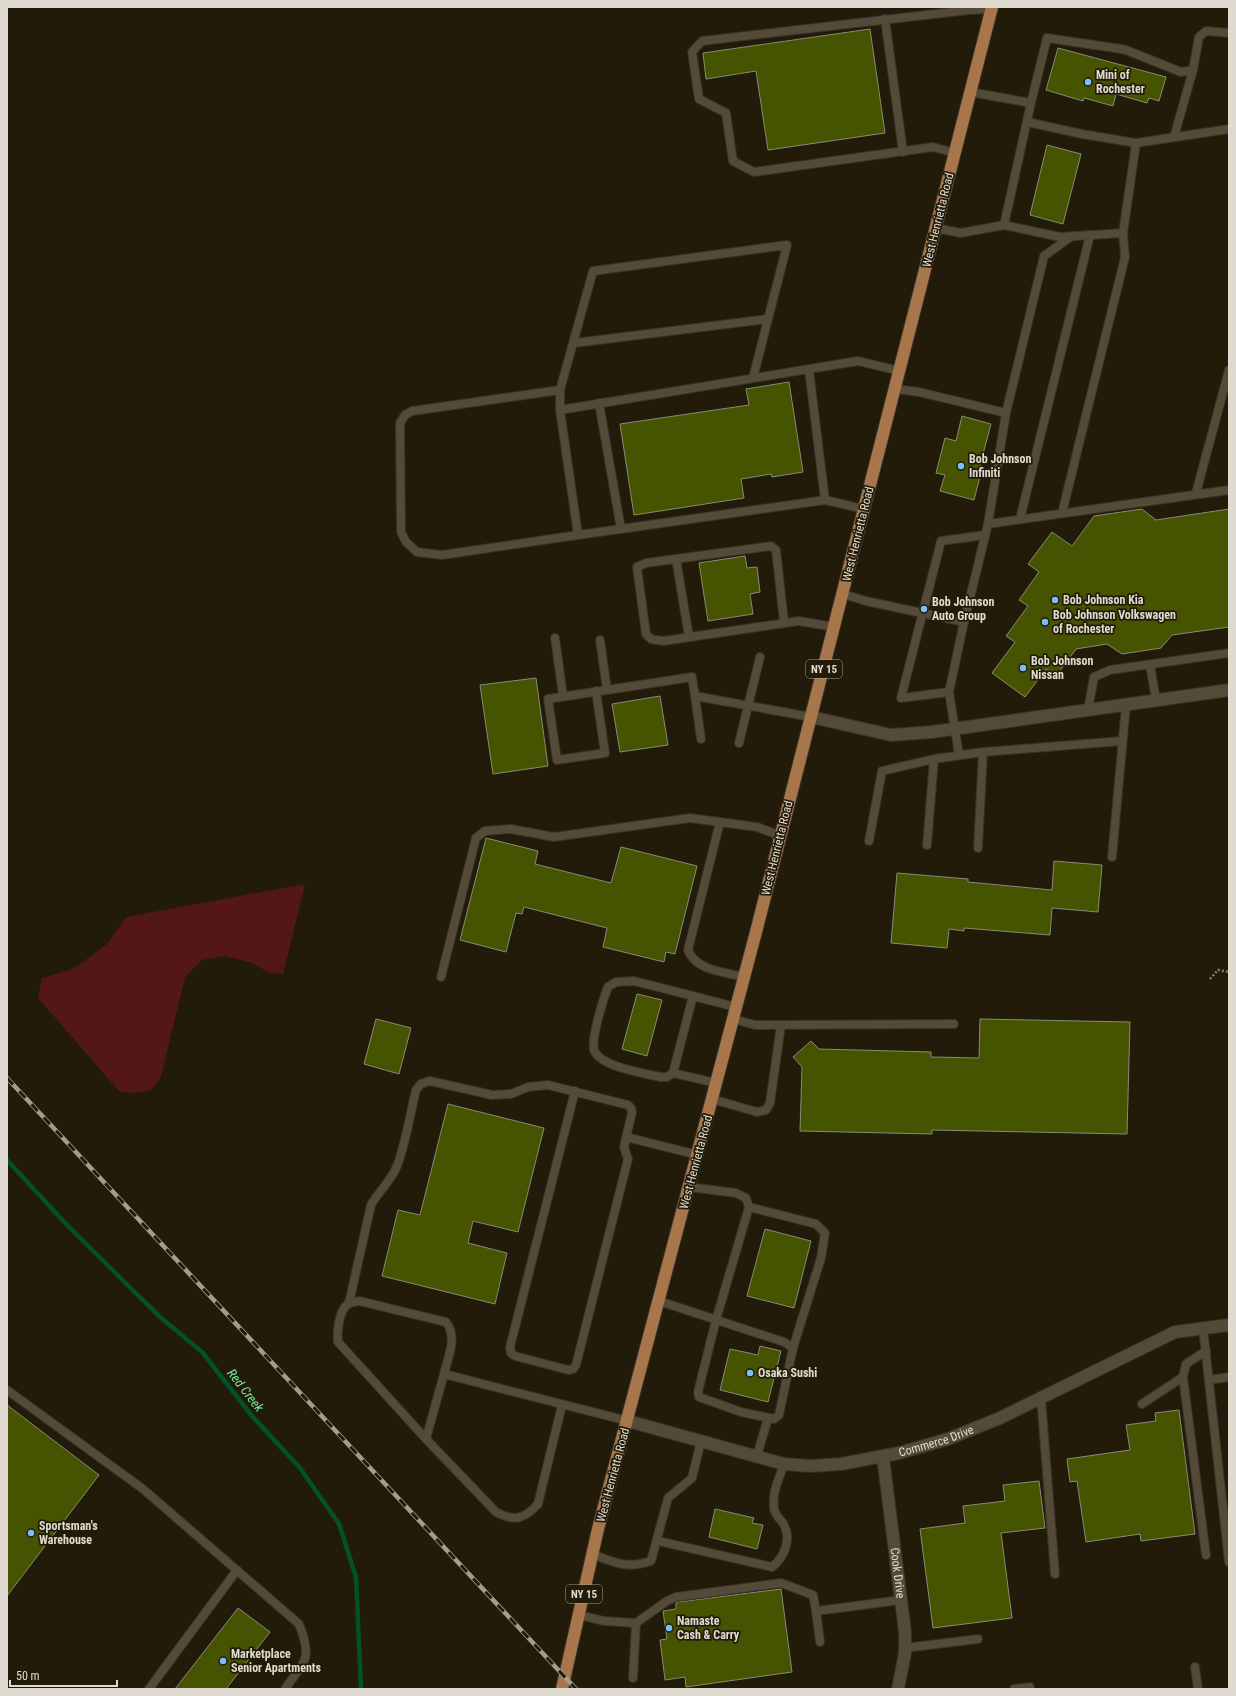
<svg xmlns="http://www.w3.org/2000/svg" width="1236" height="1696" font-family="'Roboto Condensed',sans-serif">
	<rect width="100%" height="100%" fill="#221b09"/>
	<path fill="#541717" d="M 305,884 L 283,974 L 269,973 L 253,963 L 224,956 L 202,960 L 185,977 L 161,1077 L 151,1090 L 133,1093 L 119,1091 L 38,998 L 42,978 L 73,969 L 107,944 L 126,917 Z"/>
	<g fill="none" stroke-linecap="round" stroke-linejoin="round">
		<path stroke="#035227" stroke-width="4.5" d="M 7,1160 L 67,1225 L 160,1317 L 202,1352 L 252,1416 L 300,1468 L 339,1524 L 356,1577 L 361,1689"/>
	</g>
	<g fill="#465300" stroke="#868c76">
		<path d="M 870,29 L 885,133 L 768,150 L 756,71 L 706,79 L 703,53 Z"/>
		<path d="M 1058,48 L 1166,77 L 1159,101 L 1149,98 L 1147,103 L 1116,94 L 1113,106 L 1084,98 L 1083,101 L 1046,90 Z"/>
		<path d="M 1047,145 L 1081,154 L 1063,224 L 1030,215 Z"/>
		<path d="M 789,382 L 803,472 L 772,477 L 771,474 L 741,479 L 744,498 L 634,515 L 620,424 L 749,405 L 746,389 Z"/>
		<path d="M 962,416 L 991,424 L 979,469 L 982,469 L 974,500 L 940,491 L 945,475 L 936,473 L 945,438 L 956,441 Z"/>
		<path d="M 1142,509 L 1156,520 L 1229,509 L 1229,627 L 1172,635 L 1161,648 L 1122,654 L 1107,644 L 1076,649 L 1056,676 L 1046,669 L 1025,697 L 992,673 L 1015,642 L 1006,636 L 1028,606 L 1019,600 L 1039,572 L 1028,564 L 1052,532 L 1072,546 L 1094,516 Z"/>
		<path d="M 745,556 L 747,568 L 757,567 L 760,592 L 750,594 L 753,614 L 708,621 L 699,563 Z"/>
		<path d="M 536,678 L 548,766 L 493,774 L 480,685 Z"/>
		<path d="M 660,696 L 668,745 L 620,752 L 612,704 Z"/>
		<path d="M 486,838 L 538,851 L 535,864 L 611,883 L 621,847 L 697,866 L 675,954 L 666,952 L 664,962 L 603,947 L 607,928 L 524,907 L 522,914 L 516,913 L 506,952 L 460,940 Z"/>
		<path d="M 1054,861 L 1102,865 L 1098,912 L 1052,908 L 1050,935 L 964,928 L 964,931 L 949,929 L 947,948 L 891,943 L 897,873 L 968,879 L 968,882 L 1052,890 Z"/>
		<path d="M 637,994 L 662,1000 L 647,1056 L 622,1049 Z"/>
		<path d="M 376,1019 L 411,1028 L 399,1074 L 364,1064 Z"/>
		<path d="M 980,1019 L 1130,1022 L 1127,1134 L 932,1130 L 932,1134 L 800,1131 L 802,1067 L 793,1057 L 811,1041 L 819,1049 L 931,1052 L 931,1057 L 979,1058 Z"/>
		<path d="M 448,1104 L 544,1128 L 518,1232 L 473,1221 L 468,1243 L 507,1253 L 495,1304 L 382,1276 L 398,1210 L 420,1215 Z"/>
		<path d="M 765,1229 L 811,1241 L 794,1308 L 747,1296 Z"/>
		<path d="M 760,1346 L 781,1351 L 768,1402 L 720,1390 L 730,1349 L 758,1355 Z"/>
		<path d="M 7,1405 L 99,1475 L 7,1596 Z"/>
		<path d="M 1179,1410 L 1195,1534 L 1141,1541 L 1140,1534 L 1086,1542 L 1077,1481 L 1070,1482 L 1067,1459 L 1130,1450 L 1126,1425 L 1156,1421 L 1155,1413 Z"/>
		<path d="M 1039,1481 L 1045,1528 L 1001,1533 L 1012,1618 L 933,1628 L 920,1529 L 965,1523 L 963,1506 L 1005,1501 L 1003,1485 Z"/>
		<path d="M 715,1509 L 754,1518 L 752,1523 L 763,1525 L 757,1549 L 709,1537 Z"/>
		<path d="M 781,1589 L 792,1672 L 686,1687 L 685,1677 L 665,1680 L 660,1640 L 667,1639 L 663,1611 L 676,1609 L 676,1603 L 678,1602 Z"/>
		<path d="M 238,1608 L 270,1632 L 226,1689 L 175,1689 Z"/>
	</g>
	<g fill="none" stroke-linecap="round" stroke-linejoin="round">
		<g stroke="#36312a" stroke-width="10">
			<g id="lane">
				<path d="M 885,19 L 903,152"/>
				<path d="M 970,92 L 1031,103 L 1047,38 L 1115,48 L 1126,50 L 1181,72 L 1193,70 L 1199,37 L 1206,31 L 1229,33"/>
				<path d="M 1027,122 L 1082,134 L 1136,143"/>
				<path d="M 1174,137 L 1193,70"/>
				<path d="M 955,153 L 933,147 L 754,172 L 733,161 L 726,113 L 699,99 L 692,52 L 702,41 L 969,10 L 991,9"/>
				<path d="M 1004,225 L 1060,237 L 1123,233"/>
				<path d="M 936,228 L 961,233 L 1004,225 L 1031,103"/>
				<path d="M 574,343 L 768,319"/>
				<path d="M 809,370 L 825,500"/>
				<path d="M 895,389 L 919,392 L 1006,413"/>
				<path d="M 560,390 L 412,411 L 405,415 L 400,423 L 401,532 L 406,542 L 417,552 L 442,555 L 578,535"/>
				<path d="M 599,403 L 621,529"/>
				<path d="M 560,410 L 560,390 L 593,271 L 787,245 L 753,378"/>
				<path d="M 1196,493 L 1229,370"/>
				<path d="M 864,509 L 825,500 L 578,535 L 560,410 L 858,361 L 900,371"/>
				<path d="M 1062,513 L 1125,257 L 1123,233 L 1136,143 L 1229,129"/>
				<path d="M 1020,519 L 1090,235"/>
				<path d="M 988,524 L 1006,413 L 1044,256 L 1072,236"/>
				<path d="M 676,559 L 689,637"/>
				<path d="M 843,594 L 866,601 L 964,622"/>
				<path d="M 784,622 L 776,550 L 771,546 L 646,563 L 637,567 L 646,634 L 651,639 L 663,641 L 799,621 L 834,627"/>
				<path d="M 555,638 L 563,696"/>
				<path d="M 600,640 L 607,690"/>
				<path d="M 1150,665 L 1156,700"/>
				<path d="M 596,691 L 605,753 L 557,760 L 548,699 L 692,677 L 695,696 L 811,717"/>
				<path d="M 949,692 L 901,698 L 941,541 L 985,535"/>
				<path d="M 695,696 L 701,739"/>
				<path d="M 1088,710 L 1094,677 L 1110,670 L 1229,653"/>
				<path d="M 739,743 L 760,657"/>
				<path d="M 959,755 L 949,692 L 964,622 L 988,524 L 1229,490"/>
				<path d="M 720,822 L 688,950 C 696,971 725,972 744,977"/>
				<path d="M 869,841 L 882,771 L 934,759"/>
				<path d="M 927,845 L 934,759 L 983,752 L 1122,741"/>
				<path d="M 978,848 L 983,752"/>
				<path d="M 1112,857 L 1126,705"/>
				<path d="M 441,977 L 476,838 L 485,831 L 511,829 L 554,837 L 690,818 L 757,827 L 781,836"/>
				<path d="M 733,1019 L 755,1025 L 954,1024"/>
				<path d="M 673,1073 L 693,996"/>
				<path d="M 716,1083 L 673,1073 L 667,1077 L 660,1077 C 644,1073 600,1067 594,1050 C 591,1038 603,1000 608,987 L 616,982 L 634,981 L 736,1007"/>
				<path d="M 712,1099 L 757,1112 L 766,1110 L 770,1103 L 781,1025"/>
				<path d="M 626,1137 L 698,1155"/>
				<path d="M 689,1187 L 736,1193 L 746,1198 L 749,1207 L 716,1320 L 698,1392 L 699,1397 L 741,1412 L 774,1419 L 779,1415 L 793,1348 L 821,1258 L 825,1233 L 816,1224 L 749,1207"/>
				<path d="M 659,1301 L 784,1342 L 793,1348"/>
				<path d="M 349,1303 L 371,1205 C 379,1191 391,1181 397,1166 C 406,1143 410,1114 416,1090 L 421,1084 L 430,1081 L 492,1095 L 511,1094 L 528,1087 L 548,1085 L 628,1105 L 631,1108 L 632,1112 L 624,1147 L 628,1159 L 576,1365 L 573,1369 L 568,1370 L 515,1356 L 511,1353 L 510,1347 L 575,1091"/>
				<path d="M 1203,1328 L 1229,1562"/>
				<path d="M 1183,1377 L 1206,1555"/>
				<path d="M 1209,1380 L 1229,1377"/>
				<path d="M 7,1390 L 143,1489 L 299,1624 C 313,1660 305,1660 285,1689"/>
				<path d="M 1041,1398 L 1055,1574"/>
				<path d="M 1142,1404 L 1183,1377 L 1186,1364 L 1206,1351"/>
				<path d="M 562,1405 L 538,1504 C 525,1519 514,1522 496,1512 L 426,1439 L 444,1374 L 628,1421"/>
				<path d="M 426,1439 L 338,1342 C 337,1332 339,1307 350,1303 C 352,1302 356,1302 359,1301 L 446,1322 C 458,1337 448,1357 444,1374"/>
				<path d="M 757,1456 L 768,1418"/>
				<path d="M 658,1541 L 772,1567 C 785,1557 792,1538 783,1523 C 780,1519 774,1514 774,1508 C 772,1492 779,1479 784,1464"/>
				<path d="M 592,1554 C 616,1563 626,1569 651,1561 L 668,1498 L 692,1478 L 701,1441"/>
				<path d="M 816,1611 L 820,1642"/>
				<path d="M 579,1615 L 604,1621 L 636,1623 L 633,1678"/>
				<path d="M 636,1623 L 667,1601 L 676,1597 L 781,1583 L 813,1595 L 816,1611 L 901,1600"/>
				<path d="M 905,1648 L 978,1639"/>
				<path d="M 1195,1667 L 1198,1689"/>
				<path d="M 149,1689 L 237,1570"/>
				<path d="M 1014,1689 L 1030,1687"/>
			</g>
		</g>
		<g stroke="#36312a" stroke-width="14">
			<g id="street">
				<path d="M 811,717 L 891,735 L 932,732 L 1229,690"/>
				<path id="s1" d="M 628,1421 L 784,1464 L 809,1466 L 841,1464 L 899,1453 L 948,1439 L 1000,1418 L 1175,1332 L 1229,1325"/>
				<path id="s2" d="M 883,1457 L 905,1632 L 905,1653 L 898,1689"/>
			</g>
		</g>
		<g stroke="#36312a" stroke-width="14">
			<path id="primary" d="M 562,1689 L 598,1529 L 756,932 L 992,7"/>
		</g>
		<path stroke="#837d6f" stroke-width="2.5" stroke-dasharray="2 2" stroke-linecap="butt" d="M 1210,979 L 1218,970 L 1229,972"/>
		<use href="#lane" stroke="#534a37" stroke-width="8"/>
		<use href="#street" stroke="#534a37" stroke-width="12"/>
		<use href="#primary" stroke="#a8764b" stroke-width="12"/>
		<g stroke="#a39d90" stroke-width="4.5">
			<path id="rail" d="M 7,1078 L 576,1689"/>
		</g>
		<use href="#rail" stroke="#221b09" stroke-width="3" stroke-dasharray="9" stroke-linecap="butt"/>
	</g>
	<g fill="#7dbef9" stroke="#221b09" stroke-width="1.5">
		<circle cx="1088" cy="82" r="4"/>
		<circle cx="961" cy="466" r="4"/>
		<circle cx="1055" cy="600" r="4"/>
		<circle cx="924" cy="609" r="4"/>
		<circle cx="1045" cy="622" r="4"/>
		<circle cx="1023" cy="668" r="4"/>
		<circle cx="750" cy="1373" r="4"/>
		<circle cx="31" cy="1533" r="4"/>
		<circle cx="669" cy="1628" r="4"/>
		<circle cx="223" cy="1661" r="4"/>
	</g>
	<g text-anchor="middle" stroke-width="3.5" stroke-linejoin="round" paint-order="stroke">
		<g fill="#221b09" stroke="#a7a194" stroke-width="1">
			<rect x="806" y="660" width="36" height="18" rx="3"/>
			<rect x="566" y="1585" width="36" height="18" rx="3"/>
		</g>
		<g font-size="11" font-weight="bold" fill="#e0dbd0">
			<text x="824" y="673">NY 15</text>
			<text x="584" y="1598">NY 15</text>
		</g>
		<g font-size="12" font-weight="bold" fill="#e0dbd0" stroke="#221b09" text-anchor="start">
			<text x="1096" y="79">Mini of<tspan x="1096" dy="14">Rochester</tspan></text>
			<text x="969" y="463">Bob Johnson<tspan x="969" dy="14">Infiniti</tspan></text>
			<text x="1063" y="604">Bob Johnson Kia</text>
			<text x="932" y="606">Bob Johnson<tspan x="932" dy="14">Auto Group</tspan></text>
			<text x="1053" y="619">Bob Johnson Volkswagen<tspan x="1053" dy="14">of Rochester</tspan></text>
			<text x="1031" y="665">Bob Johnson<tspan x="1031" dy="14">Nissan</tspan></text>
			<text x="758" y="1377">Osaka Sushi</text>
			<text x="39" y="1530">Sportsman's<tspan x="39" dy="14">Warehouse</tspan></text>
			<text x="677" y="1625">Namaste<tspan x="677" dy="14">Cash &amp; Carry</tspan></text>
			<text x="231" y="1658">Marketplace<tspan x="231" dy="14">Senior Apartments</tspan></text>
		</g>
		<g font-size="12" fill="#e0dbd0" stroke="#221b09">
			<text transform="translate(938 220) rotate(-76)" y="4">West Henrietta Road</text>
			<text transform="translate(858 534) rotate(-76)" y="4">West Henrietta Road</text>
			<text transform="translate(777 848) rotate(-76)" y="4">West Henrietta Road</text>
			<text transform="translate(696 1162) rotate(-75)" y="4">West Henrietta Road</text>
			<text dy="4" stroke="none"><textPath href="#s1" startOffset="317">Commerce Drive</textPath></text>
			<text transform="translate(613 1475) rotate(-75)" y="4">West Henrietta Road</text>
			<text dy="4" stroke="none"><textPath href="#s2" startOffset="117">Cook Drive</textPath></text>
		</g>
		<g font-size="13" font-style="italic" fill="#74e898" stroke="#221b09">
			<text transform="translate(246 1390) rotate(52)" y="5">Red Creek</text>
		</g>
	</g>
	<rect width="1236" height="1696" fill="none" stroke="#e0dbd0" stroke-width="16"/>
	<path d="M10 1680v6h107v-6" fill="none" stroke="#e0dbd0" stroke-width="2"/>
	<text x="16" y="1680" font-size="12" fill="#e0dbd0" stroke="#221b09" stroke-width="3" paint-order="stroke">50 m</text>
</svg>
